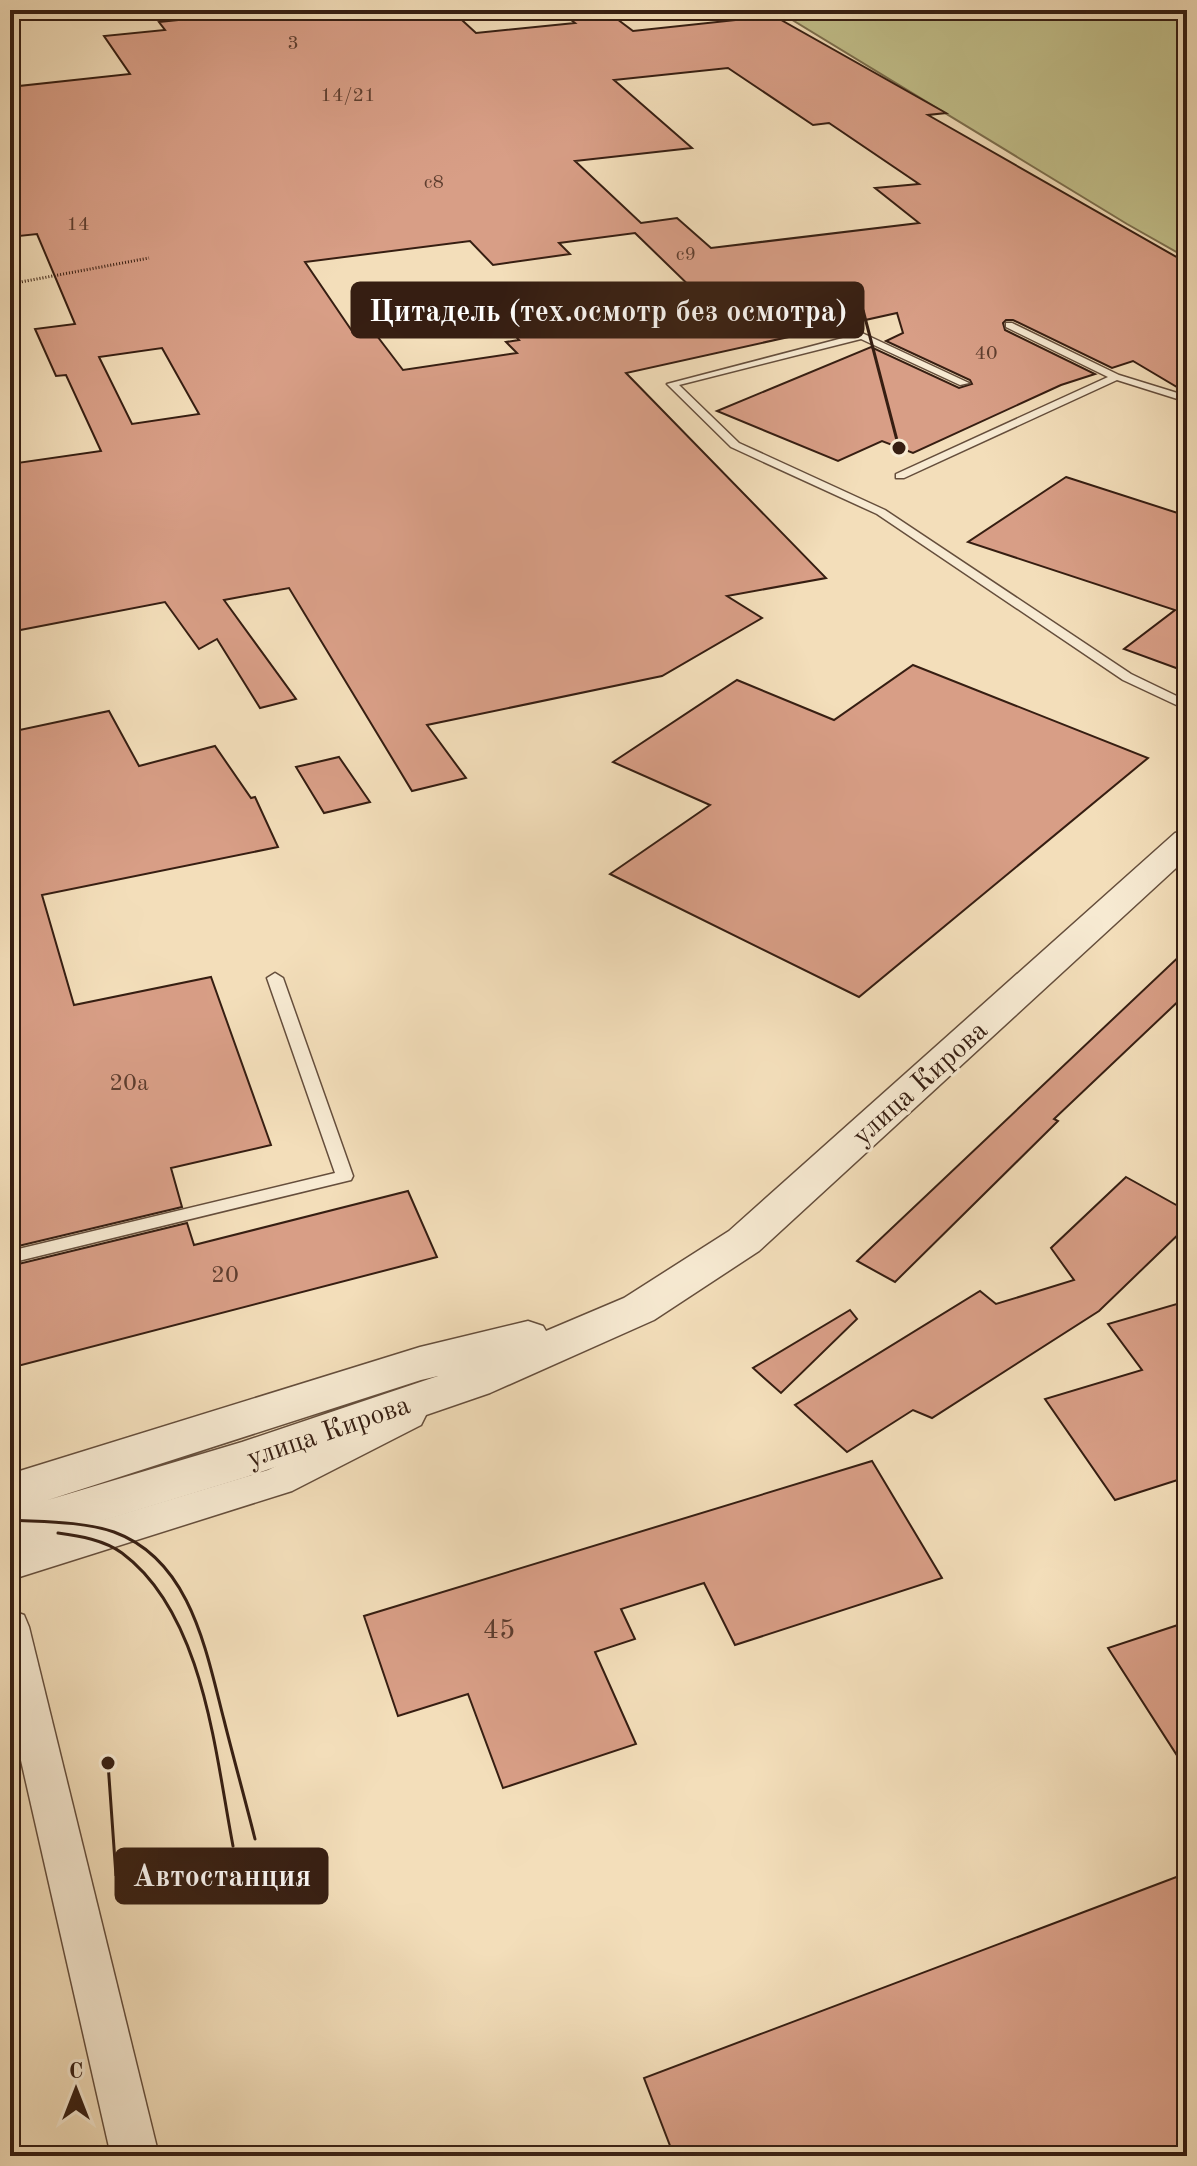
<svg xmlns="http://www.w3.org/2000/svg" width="1197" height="2166" font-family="'Old Standard TT',serif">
	<rect width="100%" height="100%" fill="#f3deba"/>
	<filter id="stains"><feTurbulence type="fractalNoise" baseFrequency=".0025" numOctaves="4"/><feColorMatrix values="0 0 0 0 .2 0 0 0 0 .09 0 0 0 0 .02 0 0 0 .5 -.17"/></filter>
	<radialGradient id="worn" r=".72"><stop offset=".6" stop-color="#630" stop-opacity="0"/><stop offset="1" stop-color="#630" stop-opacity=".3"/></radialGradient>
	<path fill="#c2c08b" stroke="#7c6f4e" stroke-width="2" d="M 776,10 L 1187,10 L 1187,258 L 1127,224 Z"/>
	<g fill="#d89e86" stroke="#361e12" stroke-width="2" fill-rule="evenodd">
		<path d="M 274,10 L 336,10 L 342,16 L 451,10 L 476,33 L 575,23 L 558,10 L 605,10 L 633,31 L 774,16 L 946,113 L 928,115 L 1187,263 L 1187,393 L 1133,361 L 1112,368 L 1013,320 L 1006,320 L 1003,323 L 1005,330 L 1095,374 L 1061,385 L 913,453 L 882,441 L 838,461 L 717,411 L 871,347 L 959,388 L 972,384 L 970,380 L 886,341 L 903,333 L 897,313 L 626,373 L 826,578 L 727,596 L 762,618 L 662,676 L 427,725 L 466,778 L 412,791 L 289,588 L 224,600 L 296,699 L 260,708 L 217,639 L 199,649 L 165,602 L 10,632 L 10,464 L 101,451 L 66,375 L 56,376 L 35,329 L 75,324 L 37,234 L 10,237 L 10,87 L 130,74 L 104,36 L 165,30 L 159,22 ZM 728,68 L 813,125 L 829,123 L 919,184 L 875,188 L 919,223 L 711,248 L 677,218 L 641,223 L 575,161 L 692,148 L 614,80 ZM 635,233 L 703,299 L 580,318 L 553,290 L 482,300 L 519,340 L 506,342 L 517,353 L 403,370 L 374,332 L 354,334 L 305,262 L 470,241 L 493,265 L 570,254 L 559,243 ZM 162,348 L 199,414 L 132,424 L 99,357 Z"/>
		<path d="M 1066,477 L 1187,516 L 1187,672 L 1124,649 L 1175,610 L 968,542 Z"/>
		<path d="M 913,665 L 1148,758 L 859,997 L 610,874 L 710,805 L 613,762 L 737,680 L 834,720 Z"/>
		<path d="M 109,711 L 139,766 L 215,746 L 251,798 L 255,797 L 278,847 L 42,895 L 74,1005 L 211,977 L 271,1145 L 171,1168 L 182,1207 L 10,1248 L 10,732 Z"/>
		<path d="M 339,757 L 370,802 L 324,813 L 296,767 Z"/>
		<path d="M 1187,949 L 1187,993 L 1054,1119 L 1058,1121 L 895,1282 L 857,1261 Z"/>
		<path d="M 1126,1177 L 1187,1211 L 1187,1226 L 1099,1311 L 932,1418 L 913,1410 L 847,1452 L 795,1405 L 980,1291 L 996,1304 L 1074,1280 L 1051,1248 Z"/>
		<path d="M 408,1191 L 437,1257 L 10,1368 L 10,1266 L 187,1223 L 194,1245 Z"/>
		<path d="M 1187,1301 L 1187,1477 L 1115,1500 L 1045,1399 L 1142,1370 L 1108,1324 Z"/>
		<path d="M 850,1310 L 857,1319 L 781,1393 L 753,1368 Z"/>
		<path d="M 872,1461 L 942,1578 L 735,1645 L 704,1583 L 621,1609 L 635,1639 L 595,1652 L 636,1744 L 503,1788 L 468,1694 L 398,1716 L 364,1616 Z"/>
		<path d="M 1187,1622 L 1187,1771 L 1108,1648 Z"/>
		<path d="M 1187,1873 L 1187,2156 L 674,2156 L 644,2078 Z"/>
	</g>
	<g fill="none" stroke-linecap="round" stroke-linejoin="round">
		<g stroke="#654e3c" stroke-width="3">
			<g id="service">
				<path d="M 1006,323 L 1012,323 L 1119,375 L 1187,396 L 1187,402 L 1117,380 L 904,478 L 896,478 L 896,474 L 1108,377 L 1006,327 Z"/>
				<path d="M 862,333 L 969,383 L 960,385 L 861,339 L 679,385 L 739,443 L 885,510 L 1131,674 L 1187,701 L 1187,710 L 1123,680 L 877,514 L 731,447 L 667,384 Z"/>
				<path d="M 275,973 L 283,978 L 353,1176 L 351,1180 L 10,1263 L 10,1251 L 335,1173 L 267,978 Z"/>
			</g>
		</g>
		<g stroke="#654e3c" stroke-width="3">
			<g id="minor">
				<path d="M 408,1401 L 421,1405 L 426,1415 L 421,1425 L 292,1491 L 10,1580 L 10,1548 L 268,1470 Z"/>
				<path d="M 10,1610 L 24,1615 L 29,1627 L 159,2156 L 111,2156 L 10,1712 Z"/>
			</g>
		</g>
		<g stroke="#654e3c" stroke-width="3">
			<path id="tertiary" d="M 1187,830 L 1187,858 L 759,1251 L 654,1320 L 490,1393 L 246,1477 L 10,1549 L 10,1474 L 420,1347 L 528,1321 L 543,1326 L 546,1331 L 624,1298 L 729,1231 L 1175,833 ZM 438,1376 L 242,1442 L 48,1500 L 421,1380 Z"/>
		</g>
		<path stroke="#361e12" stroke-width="3" stroke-dasharray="1 2" stroke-linecap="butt" d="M 10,284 L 149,258"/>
		<use href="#service" fill="#f7ead2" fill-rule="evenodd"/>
		<use href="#minor" fill="#f7ead2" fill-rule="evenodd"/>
		<use href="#tertiary" fill="#f7ead2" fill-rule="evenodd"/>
		<g stroke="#361e12" stroke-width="3">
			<path d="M 10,1520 C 44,1522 81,1521 114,1532 C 191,1560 206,1651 224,1720 C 234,1760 245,1799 255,1839"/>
			<path d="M 58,1533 C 80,1536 104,1540 122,1553 C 204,1614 215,1753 233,1846"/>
		</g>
	</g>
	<g text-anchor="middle" stroke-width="6" stroke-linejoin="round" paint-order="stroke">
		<g font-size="20" fill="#5e3e2f">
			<text x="293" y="49">3</text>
			<text x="348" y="101">14/21</text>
			<text x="434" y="188">с8</text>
			<text x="78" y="230">14</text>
			<text x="686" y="260">с9</text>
			<text x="986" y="359">40</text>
		</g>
		<g font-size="24" fill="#5e3e2f">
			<text x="129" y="1090">20а</text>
			<text x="225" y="1282">20</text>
		</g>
		<g font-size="28" fill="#361e12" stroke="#f7ead2">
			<text transform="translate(919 1082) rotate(-42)" y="10">улица Кирова</text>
			<text transform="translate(328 1430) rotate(-19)" y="10">улица Кирова</text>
		</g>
		<g font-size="28" fill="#5e3e2f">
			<text x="499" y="1638">45</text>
		</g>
	</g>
	<path fill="none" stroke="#361e12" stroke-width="3" d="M899 448L863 310M108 1763L116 1876"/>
	<g fill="#361e12" stroke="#f7ead2" stroke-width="3">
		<circle cx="899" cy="448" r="8"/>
		<circle cx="108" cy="1763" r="8"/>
	</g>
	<g fill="#361e12" stroke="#361e12" stroke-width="3">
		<rect x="352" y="283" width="511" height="54" rx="8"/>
		<rect x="116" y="1849" width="211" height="54" rx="8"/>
	</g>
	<g font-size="30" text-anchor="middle" font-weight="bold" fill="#fff">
		<text x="608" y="321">Цитадель (тех.осмотр без осмотра)</text>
		<text x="222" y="1886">Автостанция</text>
	</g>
	<rect width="1197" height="2166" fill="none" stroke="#f3deba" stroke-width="40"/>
	<rect x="12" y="12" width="1173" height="2142" fill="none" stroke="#361e12" stroke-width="4"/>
	<rect x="20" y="20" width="1157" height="2126" fill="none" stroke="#361e12" stroke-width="2"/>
	<g transform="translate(76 2090)" stroke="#f7ead2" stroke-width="6" paint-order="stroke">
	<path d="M0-6L14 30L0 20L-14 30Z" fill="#361e12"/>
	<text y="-12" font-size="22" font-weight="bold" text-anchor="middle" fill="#361e12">С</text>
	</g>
	<rect width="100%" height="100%" filter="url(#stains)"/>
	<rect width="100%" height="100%" fill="url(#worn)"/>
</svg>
